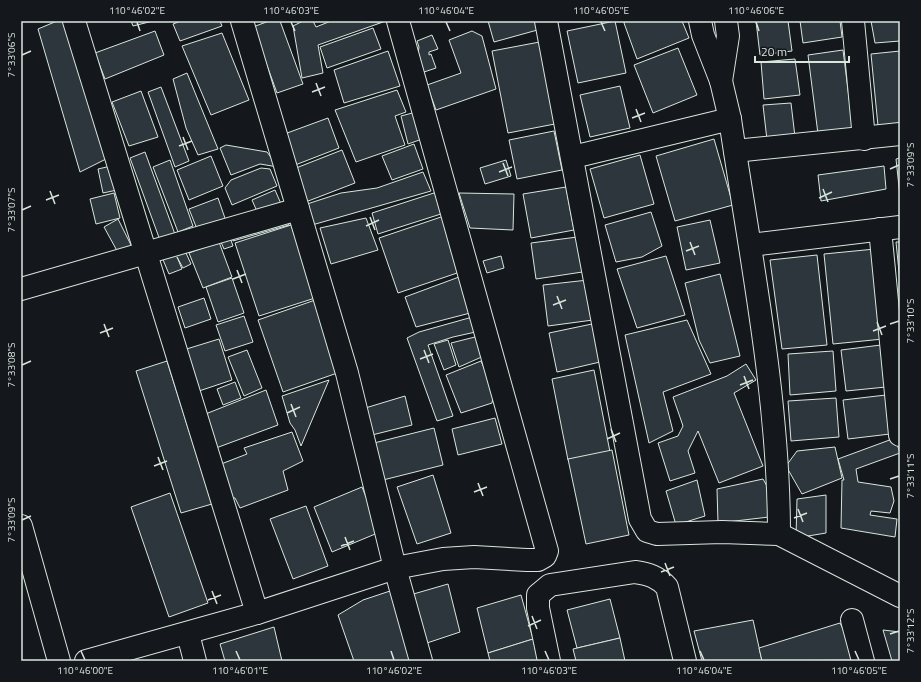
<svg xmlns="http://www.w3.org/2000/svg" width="921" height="682" font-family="'Titillium Web',sans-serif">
	<rect width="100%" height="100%" fill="#14181c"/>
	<g fill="#2c363c" stroke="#d8e6dc">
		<path d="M 57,21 L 68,21 L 110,157 L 80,172 L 38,29 Z"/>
		<path d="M 131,21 L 153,21 L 133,26 Z"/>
		<path d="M 181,21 L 220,21 L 222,26 L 180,41 L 173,24 Z"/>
		<path d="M 269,21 L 280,21 L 303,84 L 277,93 L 253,27 Z"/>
		<path d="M 303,21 L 313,21 L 316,27 L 331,21 L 383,22 L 318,45 L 323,73 L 302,78 L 293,26 Z"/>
		<path d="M 488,21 L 538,21 L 541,29 L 494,42 Z"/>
		<path d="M 615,21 L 626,73 L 578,83 L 567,31 Z"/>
		<path d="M 625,21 L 682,21 L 689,38 L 637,59 L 624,23 Z"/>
		<path d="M 756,21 L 788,21 L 792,51 L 760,55 Z"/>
		<path d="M 800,21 L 840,21 L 842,37 L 803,43 Z"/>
		<path d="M 871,21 L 900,21 L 900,41 L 875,43 Z"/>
		<path d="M 373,28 L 381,49 L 327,68 L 320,47 Z"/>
		<path d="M 155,31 L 164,55 L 105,79 L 95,53 Z"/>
		<path d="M 472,31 L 482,36 L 496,89 L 436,110 L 427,85 L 461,73 L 449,40 Z"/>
		<path d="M 222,33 L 249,100 L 211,115 L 182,46 Z"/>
		<path d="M 432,35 L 438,49 L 429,52 L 429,55 L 431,54 L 436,68 L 418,74 L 417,59 L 419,47 L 417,41 Z"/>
		<path d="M 545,41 L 560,123 L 508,133 L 492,51 Z"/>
		<path d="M 678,48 L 697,95 L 653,113 L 634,65 Z"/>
		<path d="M 843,50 L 853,130 L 818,134 L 808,55 Z"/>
		<path d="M 388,51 L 400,86 L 344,103 L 334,70 Z"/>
		<path d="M 900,51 L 900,123 L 878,126 L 871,54 Z"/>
		<path d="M 795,59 L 800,95 L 764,99 L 761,62 Z"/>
		<path d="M 187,73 L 218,149 L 198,155 L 186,128 L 173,79 Z"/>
		<path d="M 620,86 L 630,128 L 590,137 L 580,95 Z"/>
		<path d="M 161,87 L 189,161 L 175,167 L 148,92 Z"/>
		<path d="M 397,90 L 406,112 L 395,116 L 405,145 L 356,162 L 335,110 Z"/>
		<path d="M 141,91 L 158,137 L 129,146 L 112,102 Z"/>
		<path d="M 791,103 L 795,137 L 767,140 L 763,105 Z"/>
		<path d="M 416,112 L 425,138 L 408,144 L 401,116 Z"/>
		<path d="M 328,118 L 339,148 L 290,167 L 279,136 Z"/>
		<path d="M 554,131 L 562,170 L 517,179 L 509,140 Z"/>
		<path d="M 714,139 L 733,205 L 675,221 L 656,156 Z"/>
		<path d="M 414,144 L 423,169 L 392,180 L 382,156 Z"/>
		<path d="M 226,145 L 267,152 L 278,167 L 260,164 L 231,175 L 220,148 Z"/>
		<path d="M 342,150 L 355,183 L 303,203 L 291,170 Z"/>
		<path d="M 145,152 L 176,237 L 161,243 L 130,158 Z"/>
		<path d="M 640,155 L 654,204 L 604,218 L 590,169 Z"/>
		<path d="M 211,156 L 223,186 L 189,200 L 177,170 Z"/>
		<path d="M 900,158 L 900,196 L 896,159 Z"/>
		<path d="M 170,160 L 193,226 L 178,232 L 153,167 Z"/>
		<path d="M 506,160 L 511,176 L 485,184 L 480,168 Z"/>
		<path d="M 111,166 L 117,190 L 103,193 L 98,169 Z"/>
		<path d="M 884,166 L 886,189 L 821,201 L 818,175 Z"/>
		<path d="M 261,168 L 270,169 L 277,186 L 232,205 L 225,188 L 231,180 Z"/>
		<path d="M 423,172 L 431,191 L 312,225 L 304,205 L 341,193 L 377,188 Z"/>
		<path d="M 566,187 L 574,230 L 531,238 L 523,194 Z"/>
		<path d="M 275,190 L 282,206 L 259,216 L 252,200 Z"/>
		<path d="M 437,192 L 444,213 L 378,234 L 372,213 Z"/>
		<path d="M 114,193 L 120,218 L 96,224 L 90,199 Z"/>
		<path d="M 459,193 L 514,194 L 513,230 L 470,228 Z"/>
		<path d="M 218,198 L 227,224 L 199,234 L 189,209 Z"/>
		<path d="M 651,212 L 662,246 L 642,257 L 616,262 L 605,225 Z"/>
		<path d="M 284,213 L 289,225 L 233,241 L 230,230 Z"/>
		<path d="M 444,216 L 463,271 L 398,293 L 379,238 Z"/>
		<path d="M 366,218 L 378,250 L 331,264 L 320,228 Z"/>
		<path d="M 118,219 L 134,251 L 121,258 L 104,227 Z"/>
		<path d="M 710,220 L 720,263 L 686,270 L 677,227 Z"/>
		<path d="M 291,225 L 315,298 L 259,316 L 235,243 Z"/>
		<path d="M 227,229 L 233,246 L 224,249 L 217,233 Z"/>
		<path d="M 585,236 L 589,271 L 536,279 L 531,243 Z"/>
		<path d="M 217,241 L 186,253 L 191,264 L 183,268 L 177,257 L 182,269 L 169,274 L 161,255 Z"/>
		<path d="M 219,242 L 232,277 L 203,288 L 189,253 Z"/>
		<path d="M 896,242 L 900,242 L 900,282 Z"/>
		<path d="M 875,249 L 883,339 L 833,344 L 824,254 Z"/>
		<path d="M 817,255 L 827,345 L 782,349 L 770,260 Z"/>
		<path d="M 501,256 L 504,268 L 487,273 L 483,261 Z"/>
		<path d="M 666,256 L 685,315 L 637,328 L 617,269 Z"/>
		<path d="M 720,274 L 740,356 L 710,363 L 699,340 L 685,283 Z"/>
		<path d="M 459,277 L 474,312 L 416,327 L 405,297 Z"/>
		<path d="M 232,278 L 244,313 L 218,322 L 206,287 Z"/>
		<path d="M 588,280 L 593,320 L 548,326 L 543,285 Z"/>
		<path d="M 204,298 L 211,319 L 185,328 L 178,307 Z"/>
		<path d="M 318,299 L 343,371 L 283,392 L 258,320 Z"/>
		<path d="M 244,316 L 253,342 L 225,351 L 216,325 Z"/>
		<path d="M 476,316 L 480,331 L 453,337 L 428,345 L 453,416 L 437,421 L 407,338 L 419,332 Z"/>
		<path d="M 687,320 L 711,374 L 663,392 L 673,431 L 649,443 L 625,335 Z"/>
		<path d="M 592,324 L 600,362 L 557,372 L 549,333 Z"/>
		<path d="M 479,336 L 486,355 L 459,367 L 451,343 Z"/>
		<path d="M 219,339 L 232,380 L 193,393 L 180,351 Z"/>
		<path d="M 448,340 L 456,365 L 444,370 L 434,344 Z"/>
		<path d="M 881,345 L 886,387 L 846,391 L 841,350 Z"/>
		<path d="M 247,350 L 262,388 L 244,396 L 228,357 Z"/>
		<path d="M 833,351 L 836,391 L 790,395 L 788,354 Z"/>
		<path d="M 167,361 L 212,504 L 181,513 L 136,371 Z"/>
		<path d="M 481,361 L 494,391 L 492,403 L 461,413 L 446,375 Z"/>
		<path d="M 746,364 L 756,380 L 734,393 L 763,466 L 719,483 L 698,431 L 688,451 L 695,473 L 670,481 L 658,443 L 678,436 L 683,426 L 673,397 L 727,376 Z"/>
		<path d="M 594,370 L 610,452 L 568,460 L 552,379 Z"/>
		<path d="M 329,380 L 301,446 L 295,430 L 290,423 L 282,396 Z"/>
		<path d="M 235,382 L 241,398 L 223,405 L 217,389 Z"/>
		<path d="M 266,390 L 278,425 L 216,448 L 203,415 Z"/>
		<path d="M 886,395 L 890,434 L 848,439 L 843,400 Z"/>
		<path d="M 405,396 L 412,425 L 372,435 L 362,409 Z"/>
		<path d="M 836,398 L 839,437 L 791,441 L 788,401 Z"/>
		<path d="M 495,418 L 502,444 L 458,455 L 452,429 Z"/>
		<path d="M 434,428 L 443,465 L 383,480 L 374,443 Z"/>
		<path d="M 292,432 L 303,461 L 283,471 L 288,490 L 240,508 L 235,498 L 228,498 L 216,466 L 247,454 L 244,448 Z"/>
		<path d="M 895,438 L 900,453 L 856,469 L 858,482 L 891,487 L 894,501 L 890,513 L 871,511 L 870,515 L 897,519 L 895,537 L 841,528 L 842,480 L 844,480 L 838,459 Z"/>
		<path d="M 835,447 L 842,478 L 802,494 L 786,466 L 797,451 Z"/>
		<path d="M 612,450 L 629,535 L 586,544 L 568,459 Z"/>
		<path d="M 433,475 L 451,533 L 417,544 L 397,487 Z"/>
		<path d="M 763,479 L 773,497 L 769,517 L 718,523 L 717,489 Z"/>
		<path d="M 697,480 L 705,516 L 676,525 L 666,491 Z"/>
		<path d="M 362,487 L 380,532 L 332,552 L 314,507 Z"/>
		<path d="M 170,493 L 208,603 L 169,617 L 131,507 Z"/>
		<path d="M 826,495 L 826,533 L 796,538 L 797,499 Z"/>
		<path d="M 306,506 L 328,566 L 293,579 L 270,519 Z"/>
		<path d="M 448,584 L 460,632 L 427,643 L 410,595 Z"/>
		<path d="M 393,590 L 415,661 L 354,661 L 338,615 L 363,600 Z"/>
		<path d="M 521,595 L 533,639 L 488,653 L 477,608 Z"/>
		<path d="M 610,599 L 620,638 L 577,648 L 567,610 Z"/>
		<path d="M 753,620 L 762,661 L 702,661 L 694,631 Z"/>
		<path d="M 840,623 L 859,660 L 762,661 L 759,648 Z"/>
		<path d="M 274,627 L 282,661 L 225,661 L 220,644 Z"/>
		<path d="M 883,630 L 900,632 L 900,661 L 892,661 Z"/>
		<path d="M 620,638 L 625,661 L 576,661 L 573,649 Z"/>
		<path d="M 533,639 L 538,661 L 490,661 L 488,653 Z"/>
	</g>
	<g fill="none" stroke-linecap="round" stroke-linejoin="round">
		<g stroke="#d8e6dc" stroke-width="24">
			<g id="street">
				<path d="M 74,21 L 257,613"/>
				<path d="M 242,21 L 347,373 L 395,568 L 421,661"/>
				<path d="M 546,21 L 640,519 L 647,531 L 657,534 L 722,532 L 779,534 C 779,396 750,255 730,119 L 573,157"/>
				<path d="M 700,21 L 703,35 L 721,81 L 730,119"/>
				<path d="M 853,21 L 864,139"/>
				<path d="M 721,81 L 728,36 L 726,21"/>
				<path d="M 735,151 L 900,134"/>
				<path d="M 880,229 L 900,435"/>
				<path d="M 750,245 L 900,227"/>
				<path d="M 21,289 L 298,209"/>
				<path d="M 21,526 L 59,661"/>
				<path d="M 779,534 L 900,596"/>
				<path d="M 852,620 L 863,661"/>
				<path d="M 188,634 L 195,661"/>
				<path d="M 86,661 L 257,613 L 395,568 L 443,559 L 474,557 L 527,560 L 538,560 L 545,556 L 547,551 L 398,21"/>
				<path d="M 549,661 L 538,608 L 538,595 L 550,585 L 635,572 C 649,574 658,577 667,587 L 685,661"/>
			</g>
		</g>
		<use href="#street" stroke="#14181c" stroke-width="22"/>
	</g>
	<path fill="none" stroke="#d8e6dc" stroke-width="1.5" d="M 137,22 L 140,31M 291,22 L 295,31M 446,22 L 450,31M 601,22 L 605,31M 756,22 L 759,31M 22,55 L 31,51M 316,83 L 321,96M 312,92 L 325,87M 636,109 L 641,122M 632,118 L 645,113M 183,137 L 188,150M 179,146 L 192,141M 503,163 L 508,176M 890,169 L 899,165M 499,172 L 512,167M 823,189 L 828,202M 50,191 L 55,204M 819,198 L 832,192M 46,200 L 59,195M 22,210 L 31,206M 370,217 L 375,230M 366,226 L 379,220M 690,242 L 695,255M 686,251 L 699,246M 237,270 L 242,283M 233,279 L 246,274M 557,296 L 562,309M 553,305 L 566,300M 877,322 L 882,335M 104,324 L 109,337M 890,324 L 899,321M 873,331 L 886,326M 100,333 L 113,328M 424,350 L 429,363M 420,359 L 433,354M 22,365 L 31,361M 744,376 L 749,389M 740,385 L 753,380M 291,404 L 296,417M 287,413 L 300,407M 611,429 L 616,442M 607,439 L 620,433M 158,457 L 163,470M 154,466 L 167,461M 890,479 L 899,476M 478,483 L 483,496M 474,492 L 487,487M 798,509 L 803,522M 794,518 L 807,513M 22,520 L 31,516M 345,537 L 350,550M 341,546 L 354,541M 665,563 L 670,576M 661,572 L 674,567M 212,591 L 217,604M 208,600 L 221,595M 532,616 L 537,629M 528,626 L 541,620M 890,634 L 899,631M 81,651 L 85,660M 236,651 L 240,660M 391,651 L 394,660M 545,651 L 549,660M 700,651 L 704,660M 855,651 L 859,660"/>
	<rect width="921" height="682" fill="none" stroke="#14181c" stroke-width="44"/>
	<path d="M755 56v6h94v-6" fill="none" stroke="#d8e6dc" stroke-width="2"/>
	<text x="761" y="56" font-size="12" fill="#d8e6dc" stroke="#14181c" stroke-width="3" paint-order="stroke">20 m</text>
	<rect x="22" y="22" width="877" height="638" fill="none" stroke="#d8e6dc" stroke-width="1.5"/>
	<g font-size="10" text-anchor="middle" fill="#d8e6dc">
		<text x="137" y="14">110°46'02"E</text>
		<text x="291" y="14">110°46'03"E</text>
		<text x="446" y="14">110°46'04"E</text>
		<text x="601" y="14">110°46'05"E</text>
		<text x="756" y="14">110°46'06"E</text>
		<text transform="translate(11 55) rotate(-90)" y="4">7°33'06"S</text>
		<text transform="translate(910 165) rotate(-90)" y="4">7°33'09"S</text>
		<text transform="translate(11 210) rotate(-90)" y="4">7°33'07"S</text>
		<text transform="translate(910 321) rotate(-90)" y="4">7°33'10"S</text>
		<text transform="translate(11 365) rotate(-90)" y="4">7°33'08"S</text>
		<text transform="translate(910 476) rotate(-90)" y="4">7°33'11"S</text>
		<text transform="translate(11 520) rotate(-90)" y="4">7°33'09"S</text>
		<text transform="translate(910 631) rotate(-90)" y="4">7°33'12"S</text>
		<text x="85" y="674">110°46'00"E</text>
		<text x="240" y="674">110°46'01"E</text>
		<text x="394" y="674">110°46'02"E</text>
		<text x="549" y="674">110°46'03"E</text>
		<text x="704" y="674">110°46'04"E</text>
		<text x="859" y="674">110°46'05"E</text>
	</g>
</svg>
